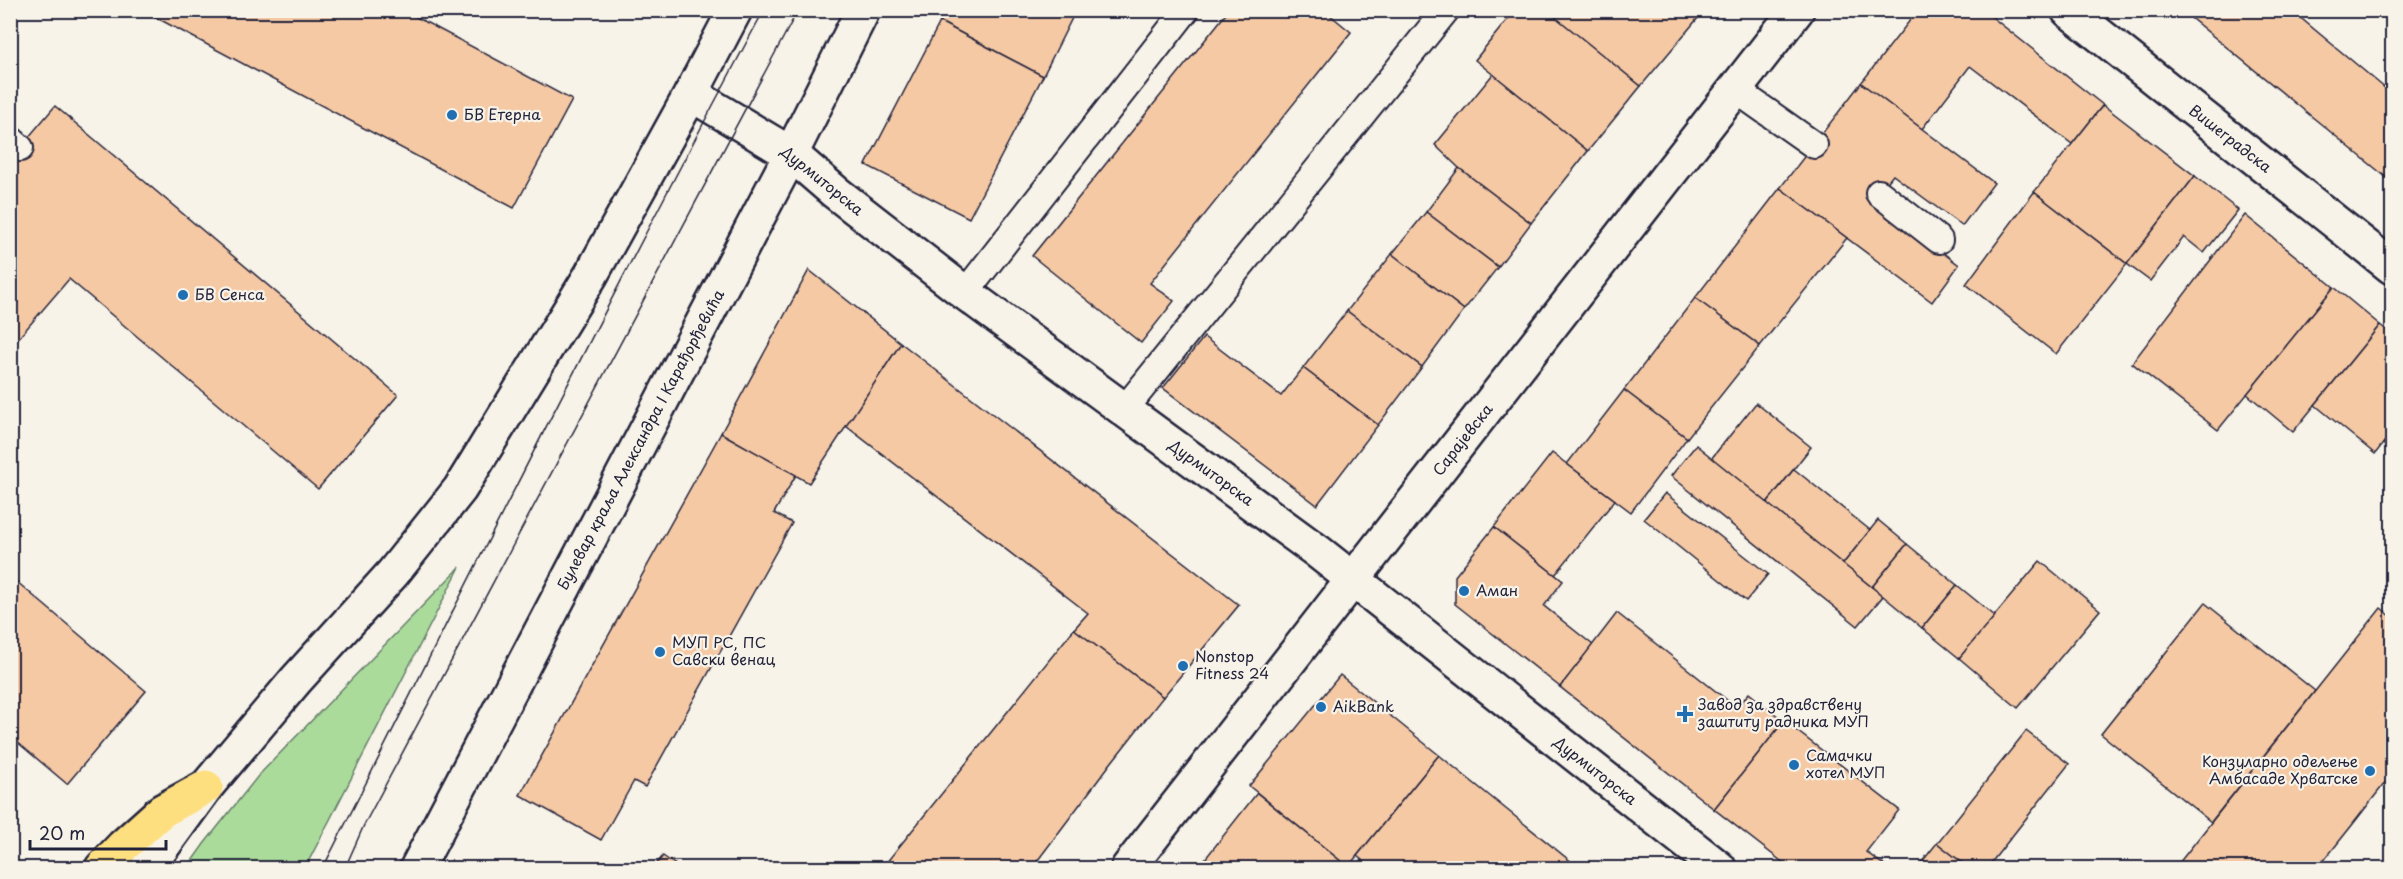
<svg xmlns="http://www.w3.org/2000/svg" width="2403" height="879" font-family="'Playpen Sans',sans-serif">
	<rect width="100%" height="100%" fill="#f7f3e8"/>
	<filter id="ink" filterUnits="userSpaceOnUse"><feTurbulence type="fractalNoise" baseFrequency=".0167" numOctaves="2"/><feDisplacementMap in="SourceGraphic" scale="12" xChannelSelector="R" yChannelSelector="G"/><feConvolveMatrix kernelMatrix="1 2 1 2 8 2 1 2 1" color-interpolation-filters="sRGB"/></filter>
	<g filter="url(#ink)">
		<path fill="#abdb9b" stroke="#667e6b" stroke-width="1.5" d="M 460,567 L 305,868 L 187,868 L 204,844 L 258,776 Z"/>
		<g fill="#f6c9a5" stroke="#22223b" stroke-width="1.5">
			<path d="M 142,10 L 403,10 L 572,100 L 514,208 Z"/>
			<path d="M 946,10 L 1076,10 L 1043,76 L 940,22 Z"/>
			<path d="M 1229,10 L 1324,10 L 1351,32 L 1150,283 L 1174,301 L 1141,343 L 1032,256 Z"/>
			<path d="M 1515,10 L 1548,10 L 1641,86 L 1588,151 L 1475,60 Z"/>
			<path d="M 1689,10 L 1698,18 L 1641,86 L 1548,11 Z"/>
			<path d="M 1918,10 L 1983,10 L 2103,105 L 2072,144 L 1970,66 L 1922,129 L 1861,83 Z"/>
			<path d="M 2181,10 L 2291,10 L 2392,94 L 2392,182 Z"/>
			<path d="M 940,22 L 1043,76 L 969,218 L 866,165 Z"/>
			<path d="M 1493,74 L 1588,151 L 1531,223 L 1459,168 L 1435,145 Z"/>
			<path d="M 1861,83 L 1994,183 L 1962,226 L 1893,175 L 1873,200 L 1959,265 L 1932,302 L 1780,188 Z"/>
			<path d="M 2103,105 L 2195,176 L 2127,264 L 2034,192 Z"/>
			<path d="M 55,106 L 398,395 L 318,489 L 69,279 L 10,348 L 10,159 Z"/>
			<path d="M 1459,168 L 1531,223 L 1498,267 L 1426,212 Z"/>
			<path d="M 2195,176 L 2238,210 L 2204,253 L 2184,237 L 2150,281 L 2127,264 Z"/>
			<path d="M 1780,188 L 1847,238 L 1760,346 L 1695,298 Z"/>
			<path d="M 2034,192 L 2127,264 L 2056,354 L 1966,284 Z"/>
			<path d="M 1426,212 L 1498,267 L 1464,310 L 1392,254 Z"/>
			<path d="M 2245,215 L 2334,287 L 2218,430 L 2132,363 Z"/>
			<path d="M 1392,254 L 1464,310 L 1422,367 L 1347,311 Z"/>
			<path d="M 809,270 L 901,343 L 809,483 L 721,433 Z"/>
			<path d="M 2334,287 L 2380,325 L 2293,432 L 2247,394 Z"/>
			<path d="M 1695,298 L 1760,346 L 1687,438 L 1624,390 Z"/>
			<path d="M 1347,311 L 1422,367 L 1378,425 L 1303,368 Z"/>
			<path d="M 2380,325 L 2392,334 L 2392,432 L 2375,454 L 2315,405 Z"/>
			<path d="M 1204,337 L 1281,396 L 1303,368 L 1378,425 L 1317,505 L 1163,388 Z"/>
			<path d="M 901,343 L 1239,605 L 1163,697 L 1074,629 L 1088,613 L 846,426 Z"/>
			<path d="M 1624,390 L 1687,438 L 1631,512 L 1567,464 Z"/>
			<path d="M 1756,403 L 1811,447 L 1767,503 L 1711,459 Z"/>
			<path d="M 2392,432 L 2392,452 L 2383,444 Z"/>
			<path d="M 721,433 L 796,475 L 774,513 L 792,523 L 645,787 L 634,781 L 601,840 L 520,795 Z"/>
			<path d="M 1696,445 L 1883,596 L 1858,626 L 1671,476 Z"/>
			<path d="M 1552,453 L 1615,500 L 1555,575 L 1494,527 Z"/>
			<path d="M 1794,469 L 1870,530 L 1843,564 L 1767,503 Z"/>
			<path d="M 1665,493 L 1768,574 L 1746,601 L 1644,519 Z"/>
			<path d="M 1878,520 L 1907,544 L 1872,587 L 1843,564 Z"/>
			<path d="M 1494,527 L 1563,581 L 1544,606 L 1593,645 L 1560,687 L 1455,604 L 1455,576 Z"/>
			<path d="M 1907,544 L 1957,585 L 1922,628 L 1872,587 Z"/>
			<path d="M 2040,561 L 2100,610 L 2018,708 L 1959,658 Z"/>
			<path d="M 10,576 L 146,691 L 67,784 L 10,736 Z"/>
			<path d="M 1957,585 L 1995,616 L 1959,658 L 1922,628 Z"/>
			<path d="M 2205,603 L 2315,691 L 2211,822 L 2101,734 Z"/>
			<path d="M 2381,608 L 2392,617 L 2392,774 L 2353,824 L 2318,868 L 2175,868 Z"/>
			<path d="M 1617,613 L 1737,708 L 1749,693 L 1784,721 L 1714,809 L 1560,687 Z"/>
			<path d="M 1074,629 L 1163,697 L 1111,763 L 1032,868 L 882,868 Z"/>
			<path d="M 1340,675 L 1439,755 L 1348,867 L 1249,786 Z"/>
			<path d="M 1784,721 L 1899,810 L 1866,852 L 1888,868 L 1790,868 L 1714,809 Z"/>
			<path d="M 2026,731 L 2069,764 L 1987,868 L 1969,868 L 1937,843 Z"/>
			<path d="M 1439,755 L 1465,776 L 1579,868 L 1372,868 L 1357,856 Z"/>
			<path d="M 1257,793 L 1348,867 L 1347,868 L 1217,868 L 1205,859 Z"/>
			<path d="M 1937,843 L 1969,868 L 1917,868 Z"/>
			<path d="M 663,856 L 680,868 L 653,868 Z"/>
			<path d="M 1205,859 L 1217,868 L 1197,868 Z"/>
		</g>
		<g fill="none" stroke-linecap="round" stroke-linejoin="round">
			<g stroke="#22223b" stroke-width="30">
				<g id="lane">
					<path d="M 1736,90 L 1814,145"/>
					<path d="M 10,139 L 20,148"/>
					<path d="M 1879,193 L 1939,240"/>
					<path d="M 965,293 L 1186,10"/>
					<path d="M 1124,410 L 1446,10"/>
				</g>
			</g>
			<g stroke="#22223b" stroke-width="38">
				<g id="street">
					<path d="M 2068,10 L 2392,267"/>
					<path d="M 691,94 L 791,154 L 835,192 L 965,293 L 1317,551 L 1719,868"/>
				</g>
			</g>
			<g stroke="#22223b" stroke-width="38">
				<g id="secondary">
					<path d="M 147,868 L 206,787 L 296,680 L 393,573 L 460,489 L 591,275 L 691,94 L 735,10"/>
					<path d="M 417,868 L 791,154 L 863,10"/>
					<path d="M 1128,868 L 1797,10"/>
				</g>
			</g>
			<g stroke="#22223b" stroke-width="38">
				<path id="highway" d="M 102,868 L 123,846 L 162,811 L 206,787"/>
			</g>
			<use href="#lane" stroke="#f7f3e8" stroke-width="26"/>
			<use href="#street" stroke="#f7f3e8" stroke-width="33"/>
			<use href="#secondary" stroke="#f7f3e8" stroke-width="33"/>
			<use href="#highway" stroke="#fedf80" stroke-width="33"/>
			<g stroke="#22223b" stroke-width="1.5">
				<path d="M 323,868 C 468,582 611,293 764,10"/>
				<path d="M 345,868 L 364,825 L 798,10"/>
			</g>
		</g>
	</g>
	<g fill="#1f6fb2" stroke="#f7f3e8" stroke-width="2">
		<circle cx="452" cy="115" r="6"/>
		<circle cx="183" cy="295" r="6"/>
		<circle cx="1464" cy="591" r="6"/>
		<circle cx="660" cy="652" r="6"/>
		<circle cx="1183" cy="666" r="6"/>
		<circle cx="1321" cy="707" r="6"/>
		<path d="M1682 705h6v6h6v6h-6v6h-6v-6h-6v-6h6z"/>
		<circle cx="1794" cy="765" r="6"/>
		<circle cx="2370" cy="771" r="6"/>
	</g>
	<g text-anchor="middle" stroke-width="4.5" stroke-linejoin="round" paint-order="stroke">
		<g font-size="15" fill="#22223b" stroke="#f7f3e8" text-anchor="start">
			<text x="464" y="120">БВ Етерна</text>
			<text x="195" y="300">БВ Сенса</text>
			<text x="1476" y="596">Аман</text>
			<text x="672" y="648">МУП РС, ПС<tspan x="672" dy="17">Савски венац</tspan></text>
			<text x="1195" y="662">Nonstop<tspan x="1195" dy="17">Fitness 24</tspan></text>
			<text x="1698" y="710">Завод за здравствену<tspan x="1698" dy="17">заштиту радника МУП</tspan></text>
			<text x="1333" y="712">AikBank</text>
			<text x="1806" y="761">Самачки<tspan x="1806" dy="17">хотел МУП</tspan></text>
			<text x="2358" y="767" text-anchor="end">Конзуларно одељење<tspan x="2358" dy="17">Амбасаде Хрватске</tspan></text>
		</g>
		<g font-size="15" fill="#22223b" stroke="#f7f3e8">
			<text transform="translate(2230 139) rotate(38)" y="5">Вишеградска</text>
			<text transform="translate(822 181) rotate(39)" y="5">Дурмиторска</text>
			<text transform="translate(641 440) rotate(-62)" y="5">Булевар краља Александра I Карађорђевића</text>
			<text transform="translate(1463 440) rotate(-52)" y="5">Сарајевска</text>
			<text transform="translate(1211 473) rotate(36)" y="5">Дурмиторска</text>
			<text transform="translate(1595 771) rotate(38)" y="5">Дурмиторска</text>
		</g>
	</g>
	<rect width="2403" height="879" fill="none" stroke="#f7f3e8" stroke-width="36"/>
	<rect x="18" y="18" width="2367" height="843" fill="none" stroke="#22223b" stroke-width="2" filter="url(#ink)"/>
	<path d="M30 840v9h136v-9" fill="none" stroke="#22223b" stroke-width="3"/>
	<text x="39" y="840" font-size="18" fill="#22223b" stroke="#f7f3e8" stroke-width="4.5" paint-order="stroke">20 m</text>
</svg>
